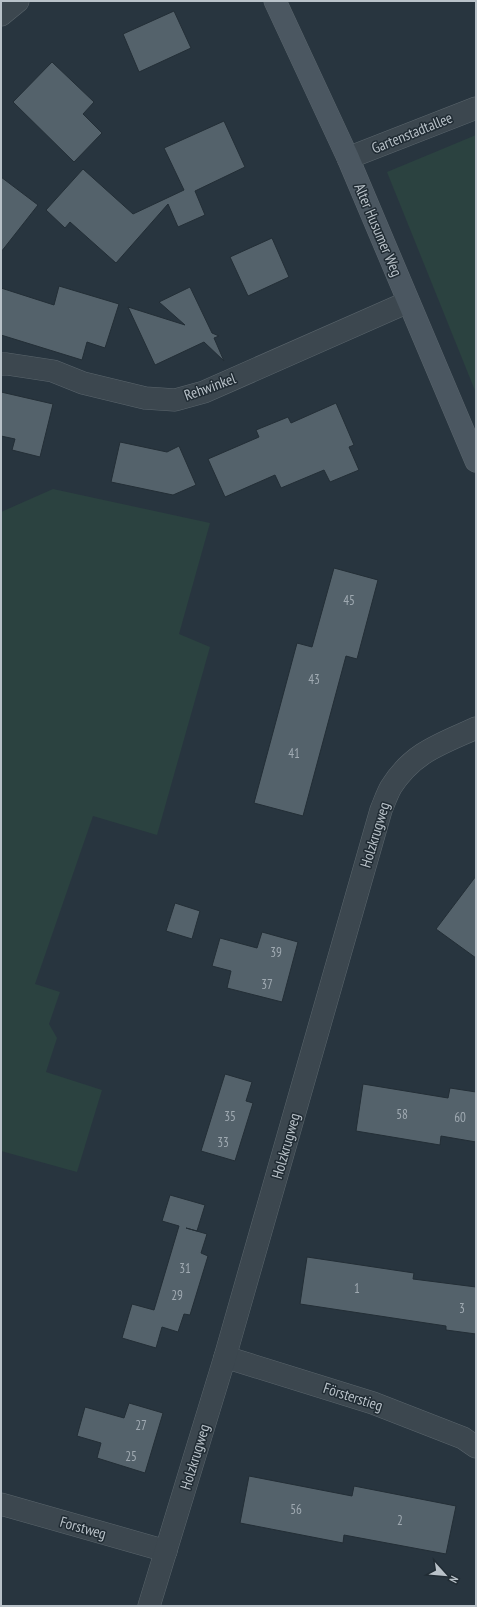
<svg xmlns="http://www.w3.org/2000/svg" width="477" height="1607" font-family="'PT Sans Narrow',sans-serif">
	<rect width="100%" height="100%" fill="#28353f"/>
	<g fill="#2b4240">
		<path d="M 476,135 L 476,393 L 387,172 Z"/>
		<path d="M 53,489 L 210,523 L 179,634 L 210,647 L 157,835 L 93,816 L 35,984 L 60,992 L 49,1024 L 57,1038 L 46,1072 L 102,1090 L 77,1172 L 1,1151 L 1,512 Z"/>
	</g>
	<g fill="#54626b" stroke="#232e36">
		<path d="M 174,11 L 191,48 L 139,72 L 123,34 Z"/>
		<path d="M 52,62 L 94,102 L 83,114 L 102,133 L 74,162 L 13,102 Z"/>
		<path d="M 224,121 L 245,167 L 195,191 L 205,215 L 178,227 L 168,204 L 116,263 L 70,222 L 65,228 L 46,210 L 83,169 L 133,214 L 184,190 L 164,148 Z"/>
		<path d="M 1,177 L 38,205 L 1,252 Z"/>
		<path d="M 272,238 L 289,277 L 248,296 L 230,257 Z"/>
		<path d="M 59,286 L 119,304 L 105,348 L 87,342 L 82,360 L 1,335 L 1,288 L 54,305 Z"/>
		<path d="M 190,287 L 212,333 L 219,336 L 214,338 L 224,361 L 204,342 L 155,365 L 128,307 L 185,325 L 159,302 Z"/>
		<path d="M 1,392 L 53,404 L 40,457 L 12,450 L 15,439 L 1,436 Z"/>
		<path d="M 336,403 L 354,445 L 349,447 L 359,470 L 330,482 L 324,470 L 281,488 L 275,475 L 225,497 L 208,459 L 259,437 L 256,430 L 288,417 L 291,423 Z"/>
		<path d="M 120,442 L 167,452 L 179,446 L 196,485 L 173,495 L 111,482 Z"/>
		<path d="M 334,568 L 378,580 L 357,659 L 346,656 L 303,816 L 254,803 L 297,643 L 312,647 Z"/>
		<path d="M 476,876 L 476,958 L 436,929 Z"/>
		<path d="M 175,903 L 200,911 L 192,939 L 166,931 Z"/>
		<path d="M 262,932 L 298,942 L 282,1002 L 227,988 L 231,971 L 212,966 L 220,938 L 257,948 Z"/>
		<path d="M 225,1074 L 252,1082 L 246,1101 L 253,1103 L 235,1161 L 201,1151 Z"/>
		<path d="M 363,1084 L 448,1098 L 450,1088 L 476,1092 L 476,1142 L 441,1136 L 440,1145 L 356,1131 Z"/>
		<path d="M 170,1195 L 205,1205 L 197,1231 L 186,1228 L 207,1234 L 201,1253 L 208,1256 L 190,1315 L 184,1314 L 178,1332 L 162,1327 L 156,1348 L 122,1338 L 132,1304 L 154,1310 L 179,1226 L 162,1221 Z"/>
		<path d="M 307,1257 L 414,1273 L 413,1279 L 476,1287 L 476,1334 L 446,1330 L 446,1326 L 300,1304 Z"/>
		<path d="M 129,1403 L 163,1413 L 145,1473 L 97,1458 L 101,1443 L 77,1436 L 85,1407 L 124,1418 Z"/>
		<path d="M 249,1476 L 352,1496 L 354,1486 L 456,1506 L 446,1554 L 344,1535 L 343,1543 L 240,1523 Z"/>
	</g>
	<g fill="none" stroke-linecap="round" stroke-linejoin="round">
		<g stroke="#5a656c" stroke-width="23">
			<g id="street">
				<path d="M 1,15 L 18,1"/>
				<path d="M 348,158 L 476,108"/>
				<path d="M 1,364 L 7,364 L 53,371 L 83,383 L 145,398 L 175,400 L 204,392 L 408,302"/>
				<path d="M 225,1357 L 373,1403 L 463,1438 L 476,1447"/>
				<path d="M 1,1504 L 166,1551"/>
				<path d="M 149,1606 L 225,1357 L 381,810 C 384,803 387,794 391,787 C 413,752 441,744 476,728"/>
			</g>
		</g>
		<g stroke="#5a656c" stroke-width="23">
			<path id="secondary" d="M 275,1 L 348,158 L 476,461"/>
		</g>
		<use href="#street" stroke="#3c474f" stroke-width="22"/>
		<use href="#secondary" stroke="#4b5761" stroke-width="22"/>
	</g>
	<g text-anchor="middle" stroke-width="3" stroke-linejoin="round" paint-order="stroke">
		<g font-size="13" fill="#a0aab2">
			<text x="349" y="605">45</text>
			<text x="314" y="684">43</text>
			<text x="294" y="758">41</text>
			<text x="276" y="957">39</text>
			<text x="267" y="989">37</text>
			<text x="402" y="1119">58</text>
			<text x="230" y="1121">35</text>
			<text x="460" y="1122">60</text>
			<text x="223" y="1147">33</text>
			<text x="185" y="1273">31</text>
			<text x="357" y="1293">1</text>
			<text x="177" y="1300">29</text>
			<text x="462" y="1313">3</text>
			<text x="141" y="1430">27</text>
			<text x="131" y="1461">25</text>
			<text x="296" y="1514">56</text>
			<text x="400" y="1525">2</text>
		</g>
		<g font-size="15" fill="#b9c2c9" stroke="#212c34">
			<text transform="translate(412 133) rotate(-22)" y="5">Gartenstadtallee</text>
			<text transform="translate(378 230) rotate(67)" y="5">Alter Husumer Weg</text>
			<text transform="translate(210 387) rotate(-20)" y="5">Rehwinkel</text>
			<text transform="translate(375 835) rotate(-73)" y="5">Holzkrugweg</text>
			<text transform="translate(286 1146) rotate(-74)" y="5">Holzkrugweg</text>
			<text transform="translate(353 1397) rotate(18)" y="5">Försterstieg</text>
			<text transform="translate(195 1457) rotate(-73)" y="5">Holzkrugweg</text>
			<text transform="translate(83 1528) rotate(16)" y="5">Forstweg</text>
		</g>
	</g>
	<rect width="477" height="1607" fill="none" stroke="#b9c2c9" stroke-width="4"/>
	<g transform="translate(445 1575) rotate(117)" stroke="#212c34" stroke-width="3" paint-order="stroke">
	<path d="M0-3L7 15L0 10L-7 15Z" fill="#b9c2c9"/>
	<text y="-6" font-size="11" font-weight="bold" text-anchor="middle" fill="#b9c2c9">N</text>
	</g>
</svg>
